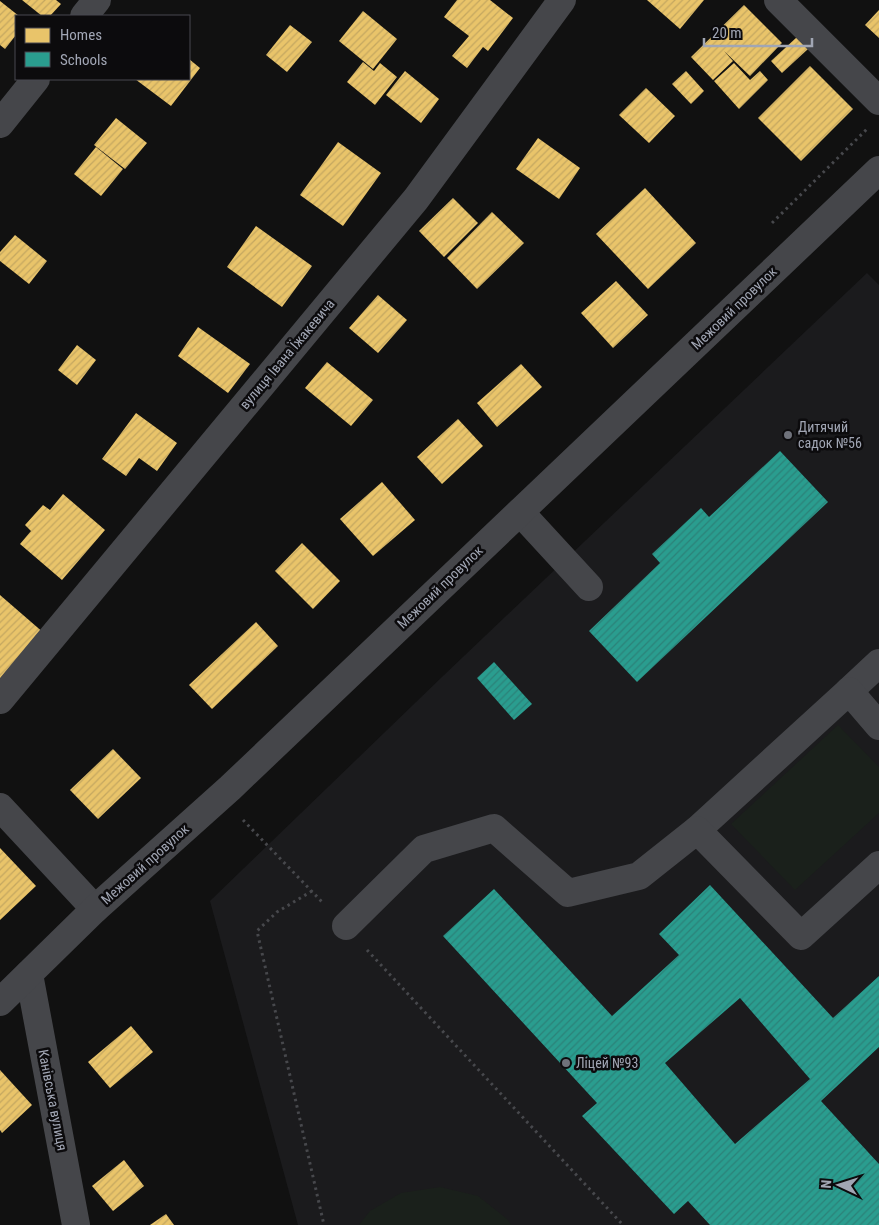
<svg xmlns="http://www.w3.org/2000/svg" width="879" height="1225" font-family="'Roboto Condensed',sans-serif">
	<defs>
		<pattern id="homes-hatch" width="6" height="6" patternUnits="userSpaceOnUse" patternTransform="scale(1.25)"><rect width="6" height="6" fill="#e9c46a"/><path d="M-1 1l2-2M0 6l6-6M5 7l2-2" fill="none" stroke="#c4a760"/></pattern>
		<pattern id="schools-hatch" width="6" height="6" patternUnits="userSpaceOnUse" patternTransform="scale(1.25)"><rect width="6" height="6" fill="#2a9d8f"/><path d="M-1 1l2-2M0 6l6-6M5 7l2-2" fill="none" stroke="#2c8279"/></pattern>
	</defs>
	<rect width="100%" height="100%" fill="#111"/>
	<path fill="#1b1b1d" d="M 867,273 L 879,285 L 879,1225 L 298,1225 L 210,901 L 442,677 Z"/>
	<g fill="#1a201b">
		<path d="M 838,725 L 879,767 L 879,813 L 795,890 L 731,824 Z"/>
		<path d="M 440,1187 L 478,1196 L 507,1219 L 511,1225 L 359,1225 L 370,1211 L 401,1193 Z"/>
	</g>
	<g fill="url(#homes-hatch)">
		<path d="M 22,0 L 56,0 L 61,4 L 50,16 L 42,16 Z"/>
		<path d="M 457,0 L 490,0 L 513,18 L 488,51 L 483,47 L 467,68 L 452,56 L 469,36 L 444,17 Z"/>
		<path d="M 647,0 L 704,0 L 680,29 Z"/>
		<path d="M 0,1 L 19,16 L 16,16 L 16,35 L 5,49 L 0,45 Z"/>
		<path d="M 744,5 L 782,43 L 750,76 L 724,51 L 733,61 L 713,80 L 691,57 Z"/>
		<path d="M 879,10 L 879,38 L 865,25 Z"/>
		<path d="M 363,11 L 397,39 L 373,69 L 339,41 Z"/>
		<path d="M 290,25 L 312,42 L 287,72 L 266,55 Z"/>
		<path d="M 797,37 L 808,49 L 782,73 L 771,61 Z"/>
		<path d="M 189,59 L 200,68 L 171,106 L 135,79 L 189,79 Z"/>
		<path d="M 363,62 L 374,71 L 380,63 L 397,77 L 375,105 L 347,82 Z"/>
		<path d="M 734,63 L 750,80 L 760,71 L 768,80 L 739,109 L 714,81 Z"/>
		<path d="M 810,66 L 853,109 L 801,161 L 758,118 Z"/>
		<path d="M 405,71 L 439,99 L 421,123 L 386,95 Z"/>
		<path d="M 686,71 L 704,91 L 691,104 L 672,84 Z"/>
		<path d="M 646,88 L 675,116 L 649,143 L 619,115 Z"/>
		<path d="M 116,118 L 147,143 L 125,169 L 94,145 Z"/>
		<path d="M 538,138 L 580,168 L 559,199 L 516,169 Z"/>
		<path d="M 338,142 L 381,173 L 343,226 L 300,195 Z"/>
		<path d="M 96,147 L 123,169 L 101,196 L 74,174 Z"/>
		<path d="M 645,188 L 696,243 L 648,289 L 596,234 Z"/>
		<path d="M 453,198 L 478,223 L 444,257 L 419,231 Z"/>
		<path d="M 492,212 L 524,243 L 477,289 L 447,258 Z"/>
		<path d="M 256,226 L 312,266 L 282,307 L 227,267 Z"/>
		<path d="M 15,235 L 47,261 L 29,284 L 0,261 L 0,252 Z"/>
		<path d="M 616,281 L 648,315 L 613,348 L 581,313 Z"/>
		<path d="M 378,295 L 407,320 L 378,353 L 349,328 Z"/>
		<path d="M 198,327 L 250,364 L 228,393 L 178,356 Z"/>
		<path d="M 77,345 L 96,360 L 77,385 L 58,370 Z"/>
		<path d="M 327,362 L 373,400 L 351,426 L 305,388 Z"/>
		<path d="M 521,364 L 542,387 L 497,427 L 477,403 Z"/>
		<path d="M 136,413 L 177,443 L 157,471 L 139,458 L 126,476 L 102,459 Z"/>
		<path d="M 458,419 L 483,446 L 442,484 L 417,457 Z"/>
		<path d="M 382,482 L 415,520 L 373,556 L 340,519 Z"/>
		<path d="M 63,494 L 105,530 L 62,580 L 20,544 L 31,531 L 25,525 L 43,505 L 50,510 Z"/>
		<path d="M 302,543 L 340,581 L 313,609 L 275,571 Z"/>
		<path d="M 0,595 L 45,634 L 0,685 Z"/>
		<path d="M 256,622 L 278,646 L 212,709 L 189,685 Z"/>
		<path d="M 113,749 L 141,778 L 98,819 L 70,790 Z"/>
		<path d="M 0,848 L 36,886 L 0,920 Z"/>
		<path d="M 131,1026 L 153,1052 L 110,1088 L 88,1062 Z"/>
		<path d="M 0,1070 L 32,1105 L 2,1133 L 0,1130 Z"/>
		<path d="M 124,1160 L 144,1186 L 113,1211 L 92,1186 Z"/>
		<path d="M 166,1214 L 174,1225 L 150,1225 Z"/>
	</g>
	<g fill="url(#schools-hatch)" fill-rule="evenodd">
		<path d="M 780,451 L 828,502 L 637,682 L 589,631 L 660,563 L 652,554 L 701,508 L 709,517 Z"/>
		<path d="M 494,662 L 532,704 L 514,720 L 477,678 Z"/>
		<path d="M 710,885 L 833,1018 L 879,976 L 879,1047 L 821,1101 L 879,1164 L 879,1225 L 710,1225 L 688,1201 L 674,1214 L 582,1116 L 597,1103 L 443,936 L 494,889 L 612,1016 L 679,955 L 659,934 ZM 740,998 L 810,1079 L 735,1144 L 665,1063 Z"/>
	</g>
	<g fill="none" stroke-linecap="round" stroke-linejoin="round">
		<g stroke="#47484c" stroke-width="3" stroke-dasharray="2.5 4" stroke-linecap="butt">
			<path d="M 772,223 L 867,129"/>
			<path d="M 243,820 L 324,904"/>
			<path d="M 312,891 L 277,912 L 257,931 L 324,1225"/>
			<path d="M 367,950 L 623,1225"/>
		</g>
		<g stroke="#45464a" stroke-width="28">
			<path d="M 778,0 L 879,101"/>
			<path d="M 84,16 L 97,0"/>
			<path d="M 0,124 L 36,79"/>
			<path d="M 520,512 L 589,587"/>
			<path d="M 849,691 L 879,663"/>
			<path d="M 0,700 L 416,199 L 562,0"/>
			<path d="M 0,807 L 95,909"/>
			<path d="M 697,830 L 849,691 L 879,726"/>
			<path d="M 346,926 L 424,849 L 494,828 L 568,893 L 639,876 L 697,830 L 801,936 L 879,865"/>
			<path d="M 29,974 L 76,1225"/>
			<path d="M 0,1002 L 95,909 L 230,788 L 879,170"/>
		</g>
	</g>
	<g fill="#6f727b" stroke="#0c0b0d" stroke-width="2">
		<circle cx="788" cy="435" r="5"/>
		<circle cx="566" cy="1063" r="5"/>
	</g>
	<g text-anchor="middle" stroke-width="5" stroke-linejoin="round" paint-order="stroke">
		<g font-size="14" fill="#a1a6b4" stroke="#0c0b0d">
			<text transform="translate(734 308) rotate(-44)" y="5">Межовий провулок</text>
			<text transform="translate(287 354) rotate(-50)" y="5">вулиця Івана Їжакевича</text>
			<text transform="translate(440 587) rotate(-44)" y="5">Межовий провулок</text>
			<text transform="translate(145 864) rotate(-42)" y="5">Межовий провулок</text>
			<text transform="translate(53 1100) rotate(79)" y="5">Канівська вулиця</text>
		</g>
		<g font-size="14" fill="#a1a6b4" stroke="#0c0b0d" text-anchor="start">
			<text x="798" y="432">Дитячий<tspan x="798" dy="16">садок №56</tspan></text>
			<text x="576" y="1068">Ліцей №93</text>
		</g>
	</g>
	<rect x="15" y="15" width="175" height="65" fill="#0c0b0d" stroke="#484950"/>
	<rect x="25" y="28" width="25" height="15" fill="#e9c46a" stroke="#484950"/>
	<text x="60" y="40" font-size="15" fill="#a1a6b4">Homes</text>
	<rect x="25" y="52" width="25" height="15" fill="#2a9d8f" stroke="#484950"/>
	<text x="60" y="65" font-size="15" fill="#a1a6b4">Schools</text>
	<g transform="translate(839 1185) rotate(274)" stroke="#0c0b0d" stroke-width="4" paint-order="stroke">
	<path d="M0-4L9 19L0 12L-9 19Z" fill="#a1a6b4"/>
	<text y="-8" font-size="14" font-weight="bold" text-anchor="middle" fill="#a1a6b4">N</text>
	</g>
	<path d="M704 38v8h108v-8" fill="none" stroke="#a1a6b4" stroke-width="2.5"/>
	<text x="712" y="38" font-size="15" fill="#a1a6b4" stroke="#0c0b0d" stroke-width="4" paint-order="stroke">20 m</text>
</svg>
